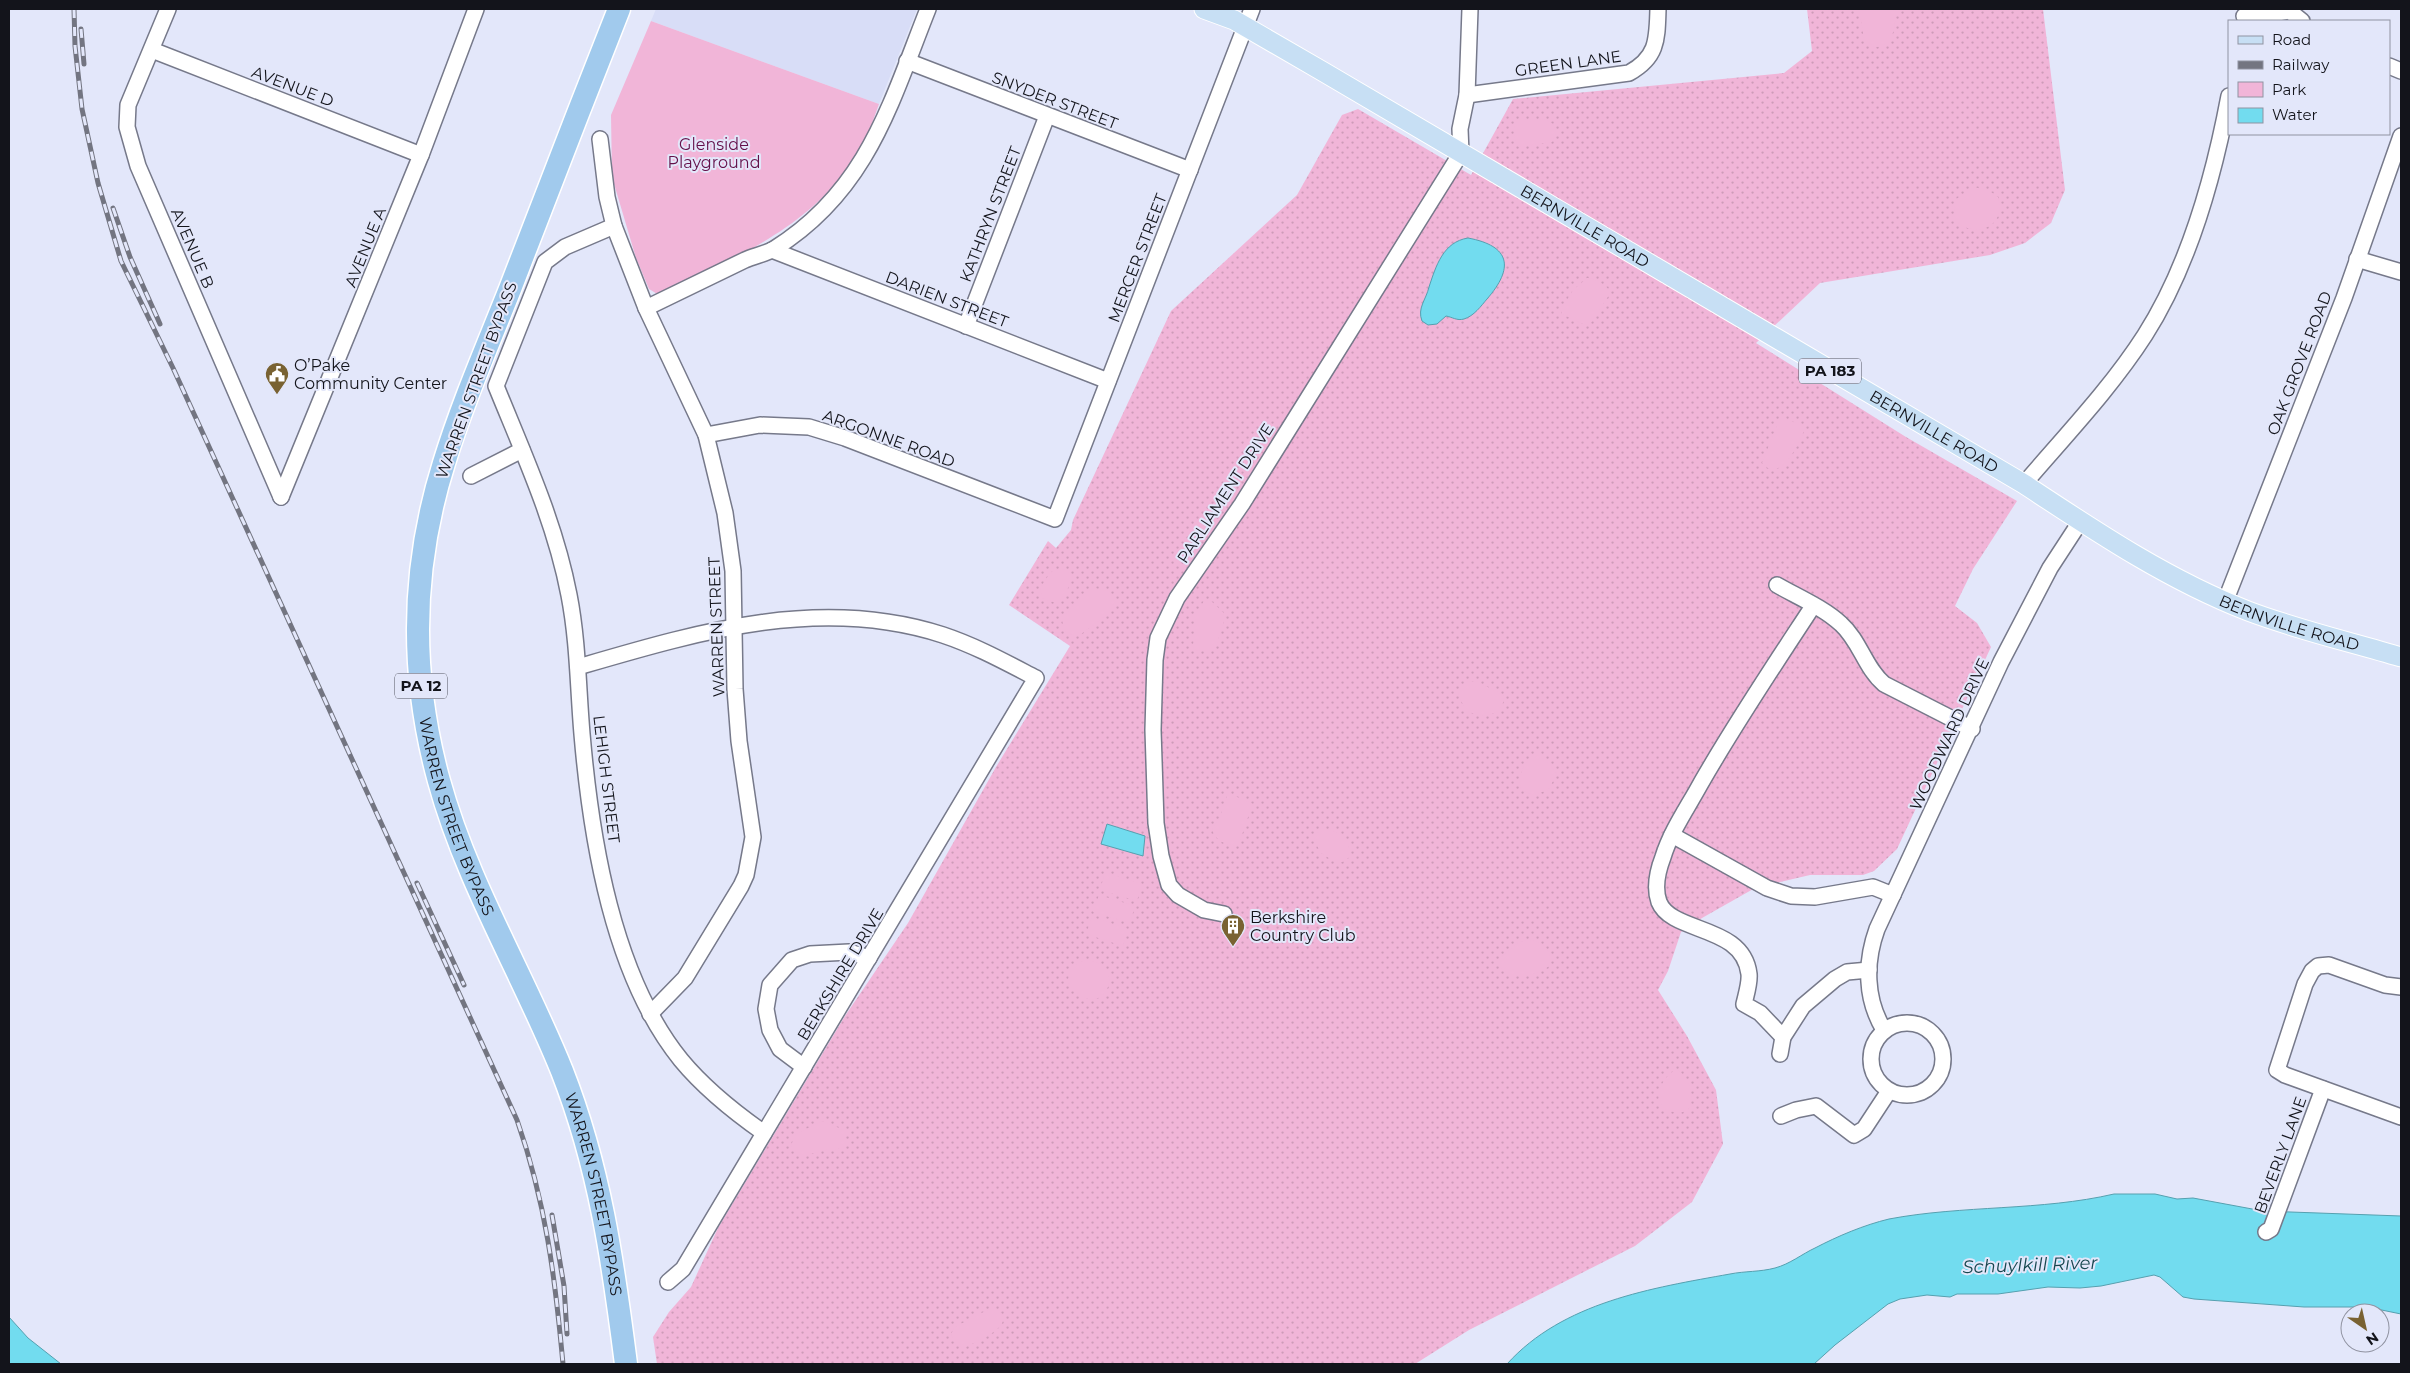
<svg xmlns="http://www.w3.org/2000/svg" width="2410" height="1373" font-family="Montserrat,sans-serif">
	<defs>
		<pattern id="grass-dots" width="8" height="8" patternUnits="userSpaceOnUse" patternTransform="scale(1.25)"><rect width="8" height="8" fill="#f1b5d8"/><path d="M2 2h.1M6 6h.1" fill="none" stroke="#ce9bb9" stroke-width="1.8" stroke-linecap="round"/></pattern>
	</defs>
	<rect width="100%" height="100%" fill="#e3e7fa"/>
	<path fill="#d8ddf7" d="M 656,9 L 917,9 L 879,104 L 651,21 Z"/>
	<path fill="url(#grass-dots)" d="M 1807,9 L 2043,9 L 2065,190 L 2051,223 L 2025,243 L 1990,255 L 1820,283 L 1756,343 L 1906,437 L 2017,501 L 1973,569 L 1955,606 L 1977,623 L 1991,647 L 1897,849 L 1874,871 L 1863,875 L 1810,875 L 1755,888 L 1702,918 L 1681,932 L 1668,971 L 1658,990 L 1687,1036 L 1716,1090 L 1723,1144 L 1692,1202 L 1635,1246 L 1469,1330 L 1415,1364 L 657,1364 L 653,1337 L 669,1312 L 691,1287 L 718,1228 L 845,1016 L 908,923 L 996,767 L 1070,646 L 1009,605 L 1048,541 L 1056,548 L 1071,530 L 1073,520 L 1171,311 L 1297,195 L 1342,115 L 1358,109 L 1471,175 L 1513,99 L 1784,73 L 1812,51 Z"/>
	<g fill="#f1b5d8">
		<path d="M 1859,9 L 1896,9 C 1895,24 1895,47 1875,47 L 1864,39 Z"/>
		<path d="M 651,21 L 879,104 C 874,117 870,131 864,144 C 861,152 854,159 849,166 C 803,232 729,260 659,295 L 649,289 L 636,258 L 612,177 L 611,115 Z"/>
		<path d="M 1522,119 L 1546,120 L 1553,124 L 1556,133 L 1552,142 L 1519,147 C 1513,139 1513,131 1515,122 Z"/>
		<path d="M 1973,187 L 1988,190 L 1998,197 C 2008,229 1970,240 1954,218 L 1955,200 Z"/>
		<path d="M 1587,278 C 1596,278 1605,285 1611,292 L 1590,324 L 1585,325 L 1562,314 L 1561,310 L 1573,290 Z"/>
		<path d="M 1783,417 L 1804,427 L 1804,431 C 1799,443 1780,485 1762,463 L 1779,420 Z"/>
		<path d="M 1055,569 L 1066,570 L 1073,575 C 1072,583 1063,599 1056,603 L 1042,598 L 1040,588 L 1050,573 Z"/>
		<path d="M 1094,588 L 1109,591 L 1115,601 C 1111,616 1092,625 1080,635 L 1073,635 L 1064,631 L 1062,619 L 1081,595 Z"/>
		<path d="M 1205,599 L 1209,599 L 1226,615 L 1215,650 L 1196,651 L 1193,647 L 1196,614 Z"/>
		<path d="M 1468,681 L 1478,682 L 1503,695 C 1507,715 1482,720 1468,711 C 1463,708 1461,699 1458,694 Z"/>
		<path d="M 1537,755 L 1547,761 L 1557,774 L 1548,790 L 1533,795 L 1521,790 C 1517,776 1523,762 1537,755 Z"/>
		<path d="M 1228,793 L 1253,804 C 1249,812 1240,844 1237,846 C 1226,845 1215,841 1212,829 L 1220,817 Z"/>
		<path d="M 1323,829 C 1341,831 1350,838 1350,857 L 1342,862 L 1335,862 L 1321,853 L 1314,840 L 1317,833 Z"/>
		<path d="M 1105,872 L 1142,884 L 1137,901 L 1100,890 Z"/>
		<path d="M 1099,895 L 1135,906 L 1130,923 L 1093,912 Z"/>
		<path d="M 1092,917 L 1128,929 L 1123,946 L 1086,934 Z"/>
		<path d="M 1527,940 C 1542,940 1553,950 1549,966 C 1538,976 1512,980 1501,968 L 1501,957 L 1519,942 Z"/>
		<path d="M 1085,960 C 1133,962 1100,1031 1068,982 C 1069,969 1073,965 1085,960 Z"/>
		<path d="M 1676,1069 C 1689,1076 1696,1097 1688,1110 L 1680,1113 C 1649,1111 1655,1083 1676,1069 Z"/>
		<path d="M 822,1121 L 844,1130 L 844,1145 C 838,1151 834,1149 826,1150 C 813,1152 798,1162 791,1145 L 796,1134 Z"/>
		<path d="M 993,1307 C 1024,1323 976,1342 963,1348 L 955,1344 L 951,1334 L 955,1327 Z"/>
	</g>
	<g fill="#72dcef" stroke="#56a0af">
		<path d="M 1468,238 C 1511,246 1514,268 1487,299 C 1481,306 1474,316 1464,319 C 1457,321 1452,317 1446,316 L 1437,324 L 1428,325 L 1422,321 C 1417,308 1426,300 1429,287 C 1436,266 1443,242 1468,238 Z"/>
		<path d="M 1107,824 L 1145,836 L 1143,856 L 1101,844 Z"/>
		<path d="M 2114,1194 L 2155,1194 L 2177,1199 L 2193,1198 L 2263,1211 L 2401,1216 L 2401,1314 L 2367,1307 L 2304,1307 L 2194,1299 L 2183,1297 L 2160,1277 L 2154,1275 L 2101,1286 L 2080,1288 L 2048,1287 L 1998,1294 L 1957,1294 L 1950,1297 L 1927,1295 L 1900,1299 L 1888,1304 L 1835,1345 L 1814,1364 L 1507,1364 C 1563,1302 1652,1288 1730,1274 C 1745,1271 1760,1272 1775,1268 C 1790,1264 1802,1254 1815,1248 C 1838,1236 1864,1225 1889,1219 C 1963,1205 2041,1211 2114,1194 Z"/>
		<path d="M 9,1317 L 28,1338 L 61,1364 L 9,1364 Z"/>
	</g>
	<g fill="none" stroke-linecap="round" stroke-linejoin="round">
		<g stroke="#76798a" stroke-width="18">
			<g id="minor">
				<path d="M 168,9 L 128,105 L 127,127 L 138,166 L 281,497"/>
				<path d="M 2287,9 L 2302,21"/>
				<path d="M 2244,16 L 2264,16 L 2288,11"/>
				<path d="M 152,50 L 421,155"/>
				<path d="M 907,61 L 1190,170"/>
				<path d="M 2389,66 L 2401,71"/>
				<path d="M 1467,95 L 1629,73 C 1658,57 1657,39 1658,9"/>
				<path d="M 600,139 L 607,197 L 614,226 L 646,308 L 706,435 L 725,513 L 733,571 L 735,689 L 739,741 L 753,837 L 746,875 L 741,886 L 685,978 L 650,1014"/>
				<path d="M 614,226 L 565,247 L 545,262 L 496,386 C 524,455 555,522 569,595 C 578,641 578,688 582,734 C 591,840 613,976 681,1060 C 705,1089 734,1112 764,1133"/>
				<path d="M 772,250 L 1108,381"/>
				<path d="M 2357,259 L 2401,272"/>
				<path d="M 646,308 C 679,292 712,276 745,260 C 754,256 765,254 774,249 C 867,191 890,105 928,9"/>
				<path d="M 966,326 L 1047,116"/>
				<path d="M 706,435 L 760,425 L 809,427 L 845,438 L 1055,519 L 1252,9"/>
				<path d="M 471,476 L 522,450"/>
				<path d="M 2024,484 C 2065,436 2111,388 2145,335 C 2189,266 2214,176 2229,96"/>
				<path d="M 281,497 L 421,155 L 476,9"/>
				<path d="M 1777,585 C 1798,597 1824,608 1841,624 C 1860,641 1865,668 1884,684 L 1972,729"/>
				<path d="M 2225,602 L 2344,298 L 2401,136"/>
				<path d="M 578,667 C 698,632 820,595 943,635 C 976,646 1005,662 1036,678 L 683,1269 L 668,1282"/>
				<path d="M 1672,835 L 1767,888 L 1791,896 L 1815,897 L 1873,887 L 1893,895"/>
				<path d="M 1224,914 L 1204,910 L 1178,895 L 1169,885 L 1161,856 L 1156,823 L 1153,730 L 1155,660 L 1158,638 L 1177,598 L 1242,504 L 1461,153 L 1460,129 L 1467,95 L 1470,9"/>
				<path d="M 2401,987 L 2385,985 L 2329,965 L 2318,966 L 2312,971 L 2305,984 L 2277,1070 L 2285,1075 L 2401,1117"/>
				<circle cx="1907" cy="1059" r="36"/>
				<path d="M 1884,1030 C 1865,999 1865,962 1877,929 L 2001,662 L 2050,568 L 2080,522"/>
				<path d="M 1783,1037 L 1760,1013 L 1744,1004 C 1746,995 1750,983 1749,974 C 1743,924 1672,934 1659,902 C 1654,888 1658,870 1663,857 C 1671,831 1688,807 1701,783 C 1736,722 1775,664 1813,606"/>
				<path d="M 1780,1054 L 1783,1037 L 1803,1006 L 1835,979 L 1847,972 L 1869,970"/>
				<path d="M 804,1067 L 780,1049 L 770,1030 L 766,1009 L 770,985 L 792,960 L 810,954 L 849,952 L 869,958"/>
				<path d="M 1781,1116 L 1796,1110 L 1816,1106 L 1854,1135 L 1864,1129 L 1889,1091"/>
				<path d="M 2266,1232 L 2271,1229 L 2323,1089"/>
			</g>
		</g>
		<g stroke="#fff" stroke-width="21">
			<g id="major">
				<path id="s1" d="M 1204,9 L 1234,20 L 1322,71 L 2024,484 C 2095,531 2168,580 2248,611 C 2298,630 2351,642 2401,657"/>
			</g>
		</g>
		<g stroke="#fff" stroke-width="25">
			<g id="highway">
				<path id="s2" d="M 619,9 C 582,102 546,196 510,289 C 487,347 462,404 444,463 C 411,568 410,676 439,781 C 467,883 523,974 562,1071 C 600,1168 613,1262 626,1364"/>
			</g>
		</g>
		<use href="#minor" stroke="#fff" stroke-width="15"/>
		<use href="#major" stroke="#c7dff4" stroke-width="19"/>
		<use href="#highway" stroke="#a1caed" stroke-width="22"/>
		<g stroke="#737581" stroke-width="5">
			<g id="rail">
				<path d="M 74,9 L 75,46 L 82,109 L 98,183 L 121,261 L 173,368 L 517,1120 C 546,1203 555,1277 563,1364"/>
				<path d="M 81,29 L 84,64"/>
				<path d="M 113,208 L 130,257 L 160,324"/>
				<path d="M 417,883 L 464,985"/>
				<path d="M 552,1215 L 564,1286 L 567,1334"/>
			</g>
		</g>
		<use href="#rail" stroke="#e3e7fa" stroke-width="3" stroke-dasharray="9" stroke-linecap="butt"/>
	</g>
	<defs>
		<g id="civic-pin" transform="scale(1.25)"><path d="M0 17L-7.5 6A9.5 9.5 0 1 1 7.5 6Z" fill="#796232" stroke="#e3e7fa"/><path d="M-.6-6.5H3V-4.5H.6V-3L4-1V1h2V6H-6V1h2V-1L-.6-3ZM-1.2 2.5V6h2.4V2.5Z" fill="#fff"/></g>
		<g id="building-pin" transform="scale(1.25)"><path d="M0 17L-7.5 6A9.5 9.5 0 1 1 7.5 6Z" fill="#796232" stroke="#e3e7fa"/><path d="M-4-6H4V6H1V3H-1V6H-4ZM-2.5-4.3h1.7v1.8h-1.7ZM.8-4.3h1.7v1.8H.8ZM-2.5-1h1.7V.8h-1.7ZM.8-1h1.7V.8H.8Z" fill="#fff"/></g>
	</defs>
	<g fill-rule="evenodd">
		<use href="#civic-pin" x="277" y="374"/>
		<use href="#building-pin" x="1233" y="926"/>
	</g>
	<g text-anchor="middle" stroke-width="4" stroke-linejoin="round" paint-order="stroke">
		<g fill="#e3e7fa" stroke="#51535e" stroke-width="1">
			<rect x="1799" y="358.5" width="62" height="25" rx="4"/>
			<rect x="395" y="673.5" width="52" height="25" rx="4"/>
		</g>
		<g font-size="15" font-weight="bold" fill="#13141b">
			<text x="1830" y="376">PA 183</text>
			<text x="421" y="691">PA 12</text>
		</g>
		<g font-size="16" fill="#13141b" stroke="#e3e7fa">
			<text transform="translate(1568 63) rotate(-8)" y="6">GREEN LANE</text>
			<text transform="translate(293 86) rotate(21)" y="6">AVENUE D</text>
			<text transform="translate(1055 100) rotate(21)" y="6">SNYDER STREET</text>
			<text transform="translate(990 214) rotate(-69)" y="6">KATHRYN STREET</text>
			<text dy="6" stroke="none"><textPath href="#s1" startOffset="439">BERNVILLE ROAD</textPath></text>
			<text transform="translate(365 247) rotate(-68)" y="6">AVENUE A</text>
			<text transform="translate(193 248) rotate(67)" y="6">AVENUE B</text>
			<text transform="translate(1137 258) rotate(-69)" y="6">MERCER STREET</text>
			<text transform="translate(947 299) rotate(21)" y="6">DARIEN STREET</text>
			<text transform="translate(2299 363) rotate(-69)" y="6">OAK GROVE ROAD</text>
			<text transform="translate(476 380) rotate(-70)" y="6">WARREN STREET BYPASS</text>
			<text dy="6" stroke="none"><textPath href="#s1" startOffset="844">BERNVILLE ROAD</textPath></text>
			<text transform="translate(889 438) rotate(20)" y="6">ARGONNE ROAD</text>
			<text transform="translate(1225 493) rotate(-57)" y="6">PARLIAMENT DRIVE</text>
			<text dy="6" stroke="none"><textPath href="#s1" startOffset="1249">BERNVILLE ROAD</textPath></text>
			<text transform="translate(716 627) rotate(-92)" y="6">WARREN STREET</text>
			<text transform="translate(1949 734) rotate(-65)" y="6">WOODWARD DRIVE</text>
			<text transform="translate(607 779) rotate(83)" y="6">LEHIGH STREET</text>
			<text dy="6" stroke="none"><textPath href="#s2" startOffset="848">WARREN STREET BYPASS</textPath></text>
			<text transform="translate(840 974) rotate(-59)" y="6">BERKSHIRE DRIVE</text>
			<text transform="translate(2280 1155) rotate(-70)" y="6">BEVERLY LANE</text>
			<text dy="6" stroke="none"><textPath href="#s2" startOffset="1252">WARREN STREET BYPASS</textPath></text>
		</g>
		<g font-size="16" fill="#64104a" stroke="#e3e7fa">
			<text x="714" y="150">Glenside<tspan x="714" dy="18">Playground</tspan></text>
		</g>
		<g font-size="16" fill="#13141b" stroke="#e3e7fa" text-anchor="start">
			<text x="294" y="371">O’Pake<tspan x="294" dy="18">Community Center</tspan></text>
			<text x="1250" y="923">Berkshire<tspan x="1250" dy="18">Country Club</tspan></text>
		</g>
		<g font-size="18" font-style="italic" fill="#17474f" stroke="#e3e7fa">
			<text transform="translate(2030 1265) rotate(-2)" y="6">Schuylkill River</text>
		</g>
	</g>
	<rect width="2410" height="1373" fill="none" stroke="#13141b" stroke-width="20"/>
	<rect x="2228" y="20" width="162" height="115" fill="#e3e7fa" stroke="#9093a1"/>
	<rect x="2238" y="36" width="25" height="8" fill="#c7dff4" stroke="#9093a1"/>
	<text x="2272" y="45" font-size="15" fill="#13141b">Road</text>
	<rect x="2238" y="61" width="25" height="8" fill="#737581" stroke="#9093a1"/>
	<text x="2272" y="70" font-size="15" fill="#13141b">Railway</text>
	<rect x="2238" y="82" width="25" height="15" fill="#f1b5d8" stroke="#9093a1"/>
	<text x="2272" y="95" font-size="15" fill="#13141b">Park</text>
	<rect x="2238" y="108" width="25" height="15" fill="#72dcef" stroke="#9093a1"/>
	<text x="2272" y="120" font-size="15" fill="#13141b">Water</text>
	<g transform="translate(2365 1328) rotate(146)"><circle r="24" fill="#e3e7fa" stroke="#9093a1"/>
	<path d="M0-4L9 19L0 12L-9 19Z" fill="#796232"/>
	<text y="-8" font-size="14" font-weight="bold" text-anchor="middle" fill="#13141b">N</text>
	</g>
</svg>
